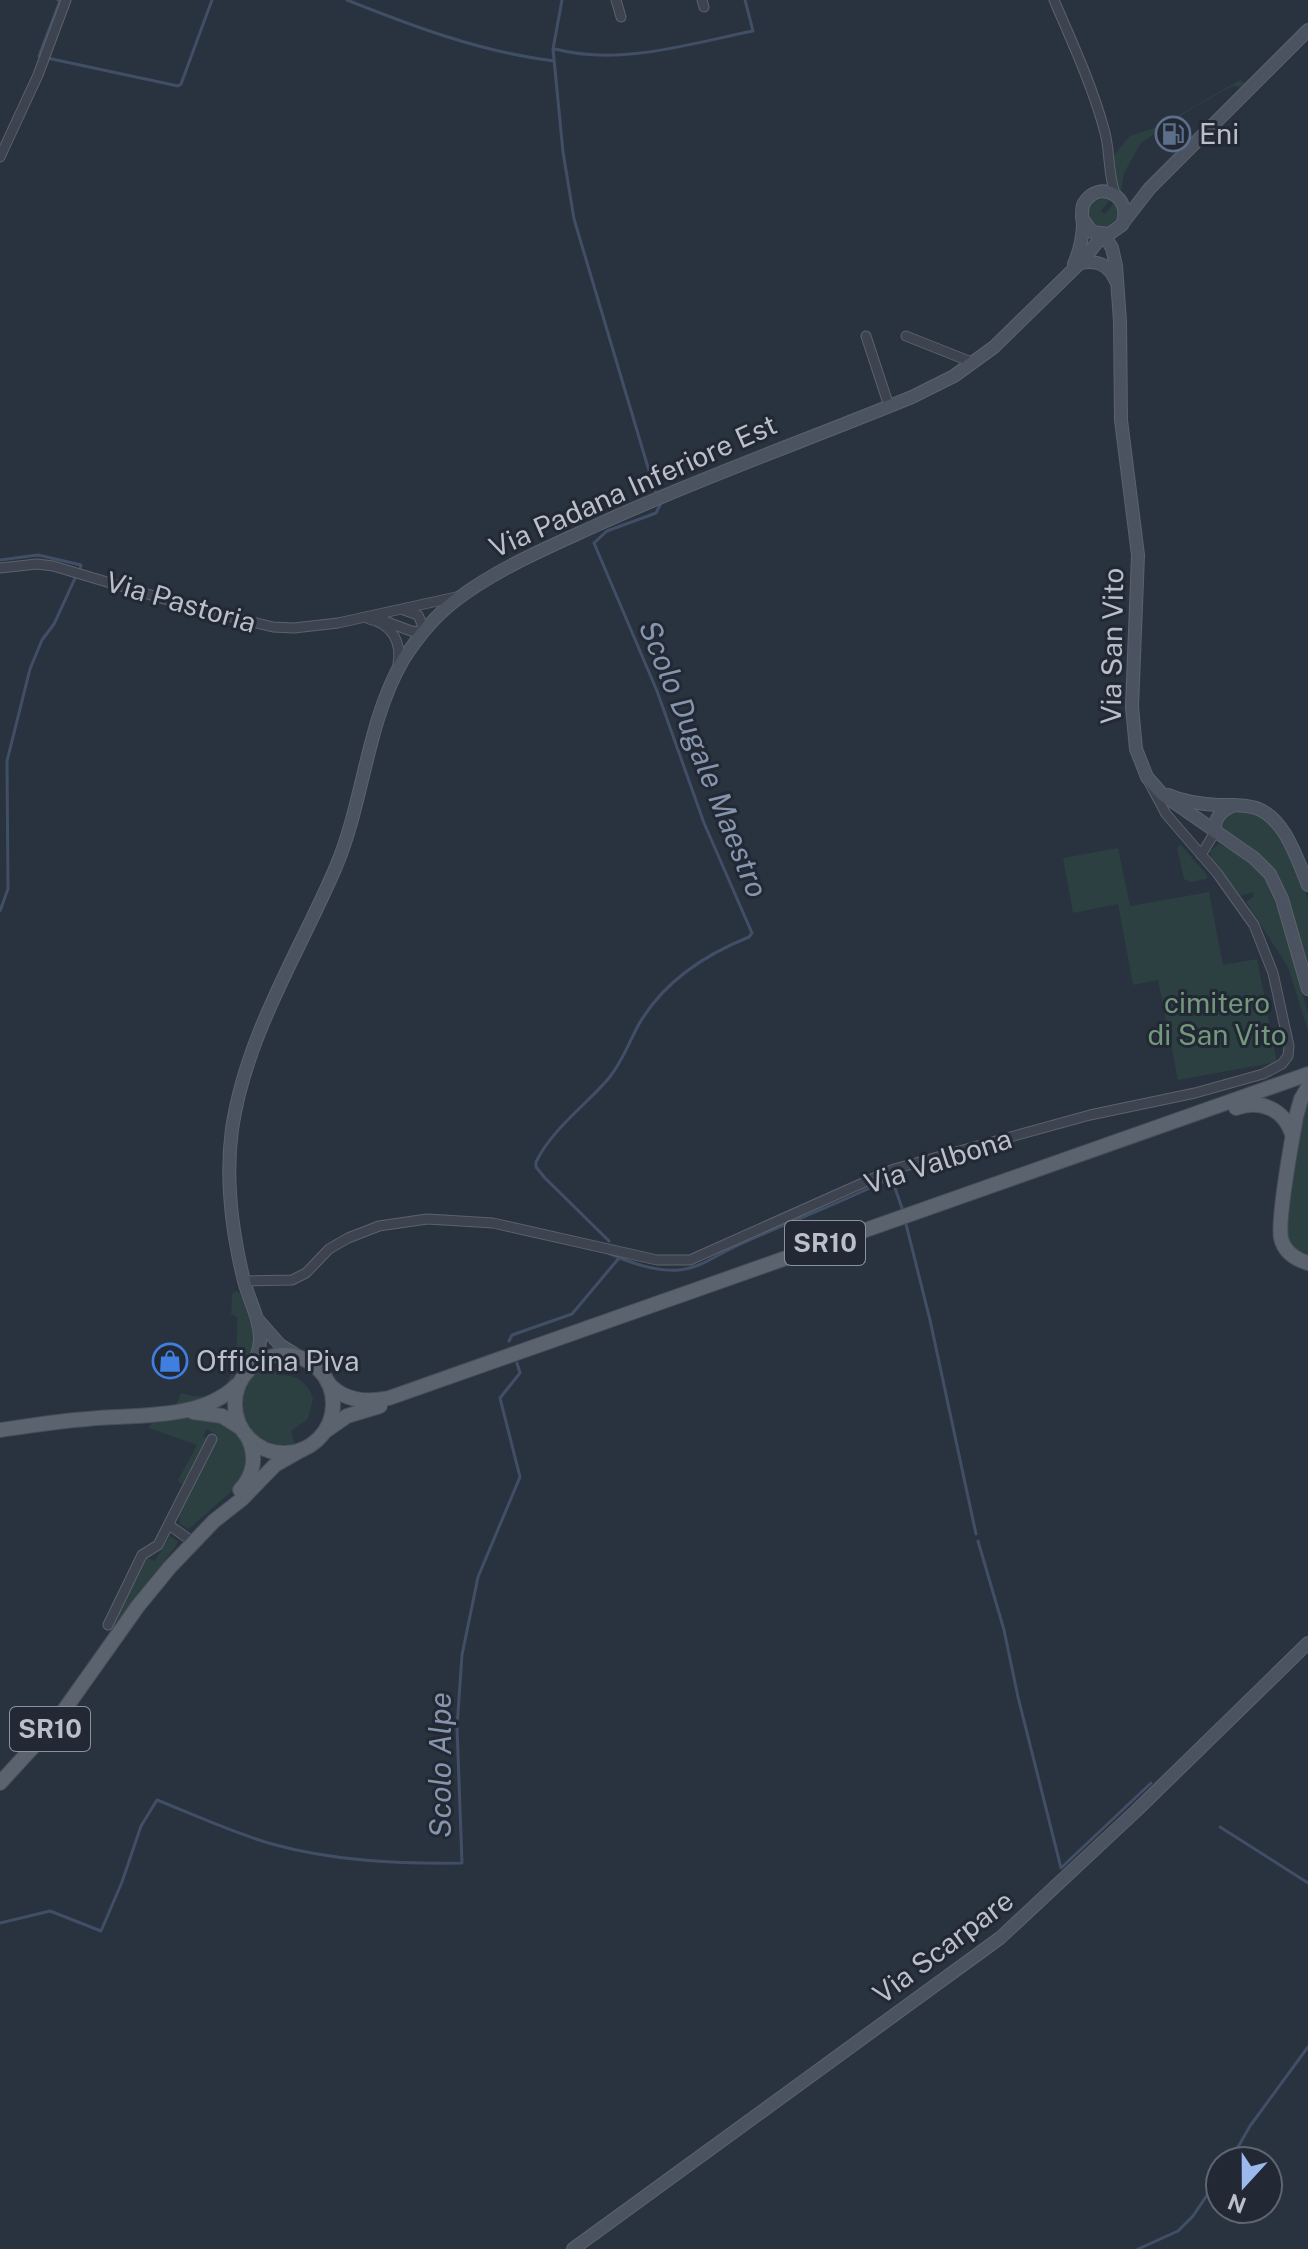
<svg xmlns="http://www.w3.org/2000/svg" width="1308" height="2249" font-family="'Public Sans',sans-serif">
	<rect width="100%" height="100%" fill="#29323f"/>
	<g fill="#2c3f41">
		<path d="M 1240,80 L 1245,84 L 1242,87 L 1233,86 L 1191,109 L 1141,143 L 1124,173 L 1121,192 L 1126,194 L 1138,189 L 1158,172 C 1147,183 1137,195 1120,193 L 1114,177 L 1114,155 L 1130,136 L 1160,126 Z"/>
		<path d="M 1105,198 L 1110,200 L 1101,211 L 1105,214 L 1114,203 L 1119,215 L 1117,222 L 1106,230 C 1091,227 1083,217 1092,202 Z"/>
		<path d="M 1234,811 C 1245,811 1255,812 1264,818 C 1281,828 1306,882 1308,901 C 1308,922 1308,944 1308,965 L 1279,878 L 1273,869 L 1221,827 L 1224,818 Z"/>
		<path d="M 1219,844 C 1242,853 1261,871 1274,892 L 1308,1013 L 1308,1031 L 1288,967 L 1246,902 L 1254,896 L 1253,892 L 1241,896 L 1211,859 L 1210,851 Z"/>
		<path d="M 1181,845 L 1207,875 L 1207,879 L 1191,882 L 1184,879 L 1177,848 Z"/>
		<path d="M 1118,848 L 1130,906 L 1209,892 L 1223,965 L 1257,959 L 1277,1062 L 1178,1080 L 1158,980 L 1133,985 L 1118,904 L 1073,913 L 1063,858 Z"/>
		<path d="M 1308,1092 L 1308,1258 C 1290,1251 1288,1238 1286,1221 Z"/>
		<path d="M 235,1291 L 240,1293 L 255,1335 L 252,1354 L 237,1371 L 227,1387 L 215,1396 L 197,1402 L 176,1405 L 181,1393 C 236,1411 238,1357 237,1317 L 231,1314 L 232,1294 Z"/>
		<path d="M 274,1363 L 277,1375 C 295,1374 308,1381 313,1399 L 308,1419 L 291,1431 L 295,1444 C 239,1453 221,1382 274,1363 Z"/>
		<path d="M 194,1417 C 225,1419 236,1427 249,1455 L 242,1482 L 189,1529 L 180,1524 L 179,1516 L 218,1436 L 207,1429 L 203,1436 L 208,1439 L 182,1484 L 178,1480 L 197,1445 L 149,1428 L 152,1420 Z"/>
		<path d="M 170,1536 L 178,1541 L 176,1546 L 107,1634 L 146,1557 L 155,1561 Z"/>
	</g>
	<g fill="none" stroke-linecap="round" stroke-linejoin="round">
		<g stroke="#414f66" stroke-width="3">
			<path d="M 347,0 C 415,27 481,52 554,61"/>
			<path d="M 562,0 L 553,49 L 563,152 L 574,219 L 655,491"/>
			<path d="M 555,49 C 621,66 688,44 753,31 L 745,0"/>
			<path d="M 39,56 L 60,1 L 58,0"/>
			<path d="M 47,58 L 178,86 L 181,84 L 212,0"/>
			<path d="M 0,560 L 38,555 L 81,565 L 80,569"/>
			<path d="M 0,911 L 8,889 L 7,761 L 30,669 L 42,640 L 54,624 L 76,576"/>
			<path d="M 906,1224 L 930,1320 L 976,1534"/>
			<path d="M 609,1241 L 545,1178 L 536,1167 L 536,1162 C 552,1129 586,1105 609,1078 C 623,1061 629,1042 639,1024 C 664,981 704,955 749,937 L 752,933 L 704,823 L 657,691 L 594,543 L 607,531 L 656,513 L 661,503"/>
			<path d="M 608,1253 C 629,1262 655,1272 679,1270 C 699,1268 712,1258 730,1249 C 780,1225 832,1207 882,1182 L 889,1181 L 894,1185 L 902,1208"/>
			<path d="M 509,1341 L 512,1335 L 572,1314 L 619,1258"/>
			<path d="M 978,1541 L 1004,1630 L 1018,1697 L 1061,1868 L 1151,1783"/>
			<path d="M 1220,1827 L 1308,1883"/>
			<path d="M 0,1923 L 50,1911 L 101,1931 L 122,1882 L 141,1826 L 157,1800 C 195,1815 233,1833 272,1844 C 333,1861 398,1864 462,1863 L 457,1727 L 462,1655 L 478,1577 L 520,1477 L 500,1398 L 520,1373 L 517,1363"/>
			<path d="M 1230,2161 L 1250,2126 L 1308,2047"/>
			<path d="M 1138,2249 L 1178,2231 L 1193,2216 L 1220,2176"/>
		</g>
		<g stroke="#5b626c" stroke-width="11">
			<g id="street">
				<path d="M 616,0 L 621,17"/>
				<path d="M 702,0 L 704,7"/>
				<path d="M 1054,0 C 1072,42 1092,85 1104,129 C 1111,152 1107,174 1116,196"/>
				<path d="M 0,157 L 38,75 L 66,0"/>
				<path d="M 866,336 L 889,406"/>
				<path d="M 906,336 L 974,363"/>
				<path d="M 0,568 L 37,564 L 53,566 L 188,606 L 273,627 L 294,628 L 338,623 L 456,597"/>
				<path d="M 404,610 L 418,615 L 425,631"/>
				<path d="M 369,619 C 392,624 402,642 398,664"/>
				<path d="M 382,620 L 411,631 L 423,632"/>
				<path d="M 1201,855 L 1215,832"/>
				<path d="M 244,1281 L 292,1280 L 306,1273 L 329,1249 L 348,1238 L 379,1226 L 427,1219 L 493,1223 L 657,1260 L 690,1260 L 894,1169 L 1090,1115 L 1195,1093 L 1263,1074 L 1282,1064 L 1288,1056 L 1289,1046 L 1273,973 L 1254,925 L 1217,873 L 1166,814 L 1149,782"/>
				<path d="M 169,1525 L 193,1542"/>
				<path d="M 108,1625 L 142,1555 L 158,1545 L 212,1439"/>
			</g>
		</g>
		<g stroke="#5b626c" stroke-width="14">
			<g id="secondary">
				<path d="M 1122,224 L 1150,188 L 1308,30"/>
				<path d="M 1104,235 L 1112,248 L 1116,266 L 1120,321 L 1121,420 L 1138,555 L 1132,707 L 1136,749 L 1147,777 L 1162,794 L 1254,858 L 1270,874 L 1282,899 L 1308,989"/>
				<path d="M 1080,263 C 1098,260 1108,264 1116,281"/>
				<path d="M 1074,264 C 1079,253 1082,240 1083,227 C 1083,219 1080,211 1084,203 C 1099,178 1134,197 1122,225 L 1109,234 L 1092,232 L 1082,218"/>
				<path d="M 1168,795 C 1184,802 1201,804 1218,805 C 1231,805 1244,804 1256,808 C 1285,818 1297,859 1308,885"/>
				<path d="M 1215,832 C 1214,817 1221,811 1234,805"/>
				<path d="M 259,1321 L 280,1345 L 301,1358"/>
				<path d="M 249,1370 C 255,1360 260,1351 260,1339 C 260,1319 249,1300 244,1281 C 232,1232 225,1180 232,1129 C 246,1035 298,955 335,869 C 364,802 366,724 403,660 C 417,638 435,616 456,600 C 498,568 549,547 597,525 C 700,478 807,440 912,397 L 954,376 L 994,347 L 1083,260 L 1103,235"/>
				<path d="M 573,2249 L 1000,1938 L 1136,1811 L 1308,1643"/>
			</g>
		</g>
		<g stroke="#474d58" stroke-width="16">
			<g id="primary">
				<path d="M 1308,1087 L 1301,1099 L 1296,1117 C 1292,1140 1277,1219 1281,1238 C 1284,1251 1295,1259 1308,1263"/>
				<path d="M 1236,1108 C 1260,1099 1284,1109 1292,1134"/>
				<circle cx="284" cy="1404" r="49"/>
				<path d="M 328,1383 C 344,1401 366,1403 389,1398 L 1308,1074"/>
				<path d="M 193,1412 L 222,1416 L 241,1428"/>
				<path d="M 0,1430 C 29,1426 58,1421 87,1419 C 135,1414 201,1421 237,1385"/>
				<path d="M 327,1430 L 347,1416 L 380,1406"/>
				<path d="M 240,1490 C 254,1475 257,1456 248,1438"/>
				<path d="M 0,1783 L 55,1723 L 138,1606 L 170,1567 L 214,1521 L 242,1499 L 275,1465 L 303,1449"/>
			</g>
		</g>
		<use href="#street" stroke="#3d444f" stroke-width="9"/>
		<use href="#secondary" stroke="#4b5361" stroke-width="12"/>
		<use href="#primary" stroke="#5b636f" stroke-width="14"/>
	</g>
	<defs>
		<g id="fuel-ring" transform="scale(1.8)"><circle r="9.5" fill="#222934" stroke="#5c6f8a" stroke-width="1.5"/><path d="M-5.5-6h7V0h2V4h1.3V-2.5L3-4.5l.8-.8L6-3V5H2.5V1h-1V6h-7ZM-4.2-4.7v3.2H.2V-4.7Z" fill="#5c6f8a"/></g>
		<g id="shop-ring" transform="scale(1.8)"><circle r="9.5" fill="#222934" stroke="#3f7fe0" stroke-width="1.5"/><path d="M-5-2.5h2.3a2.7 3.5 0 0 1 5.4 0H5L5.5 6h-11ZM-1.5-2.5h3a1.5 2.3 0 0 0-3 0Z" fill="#3f7fe0"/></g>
	</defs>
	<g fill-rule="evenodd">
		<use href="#fuel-ring" x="1173" y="134"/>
		<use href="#shop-ring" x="170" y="1361"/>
	</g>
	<g text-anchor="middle" stroke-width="6" stroke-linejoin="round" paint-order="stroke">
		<g fill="#222934" stroke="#8c929c" stroke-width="2">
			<rect x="785" y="1221" width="80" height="44" rx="6"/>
			<rect x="10" y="1707" width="80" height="44" rx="6"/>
		</g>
		<g font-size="26" font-weight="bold" fill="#babfc9">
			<text x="825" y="1252">SR10</text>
			<text x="50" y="1738">SR10</text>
		</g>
		<g font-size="28" fill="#babfc9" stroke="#222934" text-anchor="start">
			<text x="1199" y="144">Eni</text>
			<text x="196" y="1371">Officina Piva</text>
		</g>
		<g font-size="28" fill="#babfc9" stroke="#222934">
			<text transform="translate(633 486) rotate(-24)" y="10">Via Padana Inferiore Est</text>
			<text transform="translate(181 602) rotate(16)" y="10">Via Pastoria</text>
			<text transform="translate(1112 646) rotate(-89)" y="10">Via San Vito</text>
			<text transform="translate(938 1161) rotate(-18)" y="10">Via Valbona</text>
			<text transform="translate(943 1947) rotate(-37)" y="10">Via Scarpare</text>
		</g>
		<g font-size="28" fill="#73987c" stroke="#222934">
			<text x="1217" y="1013">cimitero<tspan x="1217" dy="32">di San Vito</tspan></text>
		</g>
		<g font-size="30" font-style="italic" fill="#8595ad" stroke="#222934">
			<text transform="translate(703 759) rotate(68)" y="10">Scolo Dugale Maestro</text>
			<text transform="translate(441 1765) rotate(-90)" y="10">Scolo Alpe</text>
		</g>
	</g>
	<g transform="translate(1244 2185) rotate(201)"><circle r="38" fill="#222934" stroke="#5f6570" stroke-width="2"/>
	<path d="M0-6L14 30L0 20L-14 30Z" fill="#9bb9ed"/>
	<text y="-12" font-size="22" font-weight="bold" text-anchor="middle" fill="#babfc9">N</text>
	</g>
</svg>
